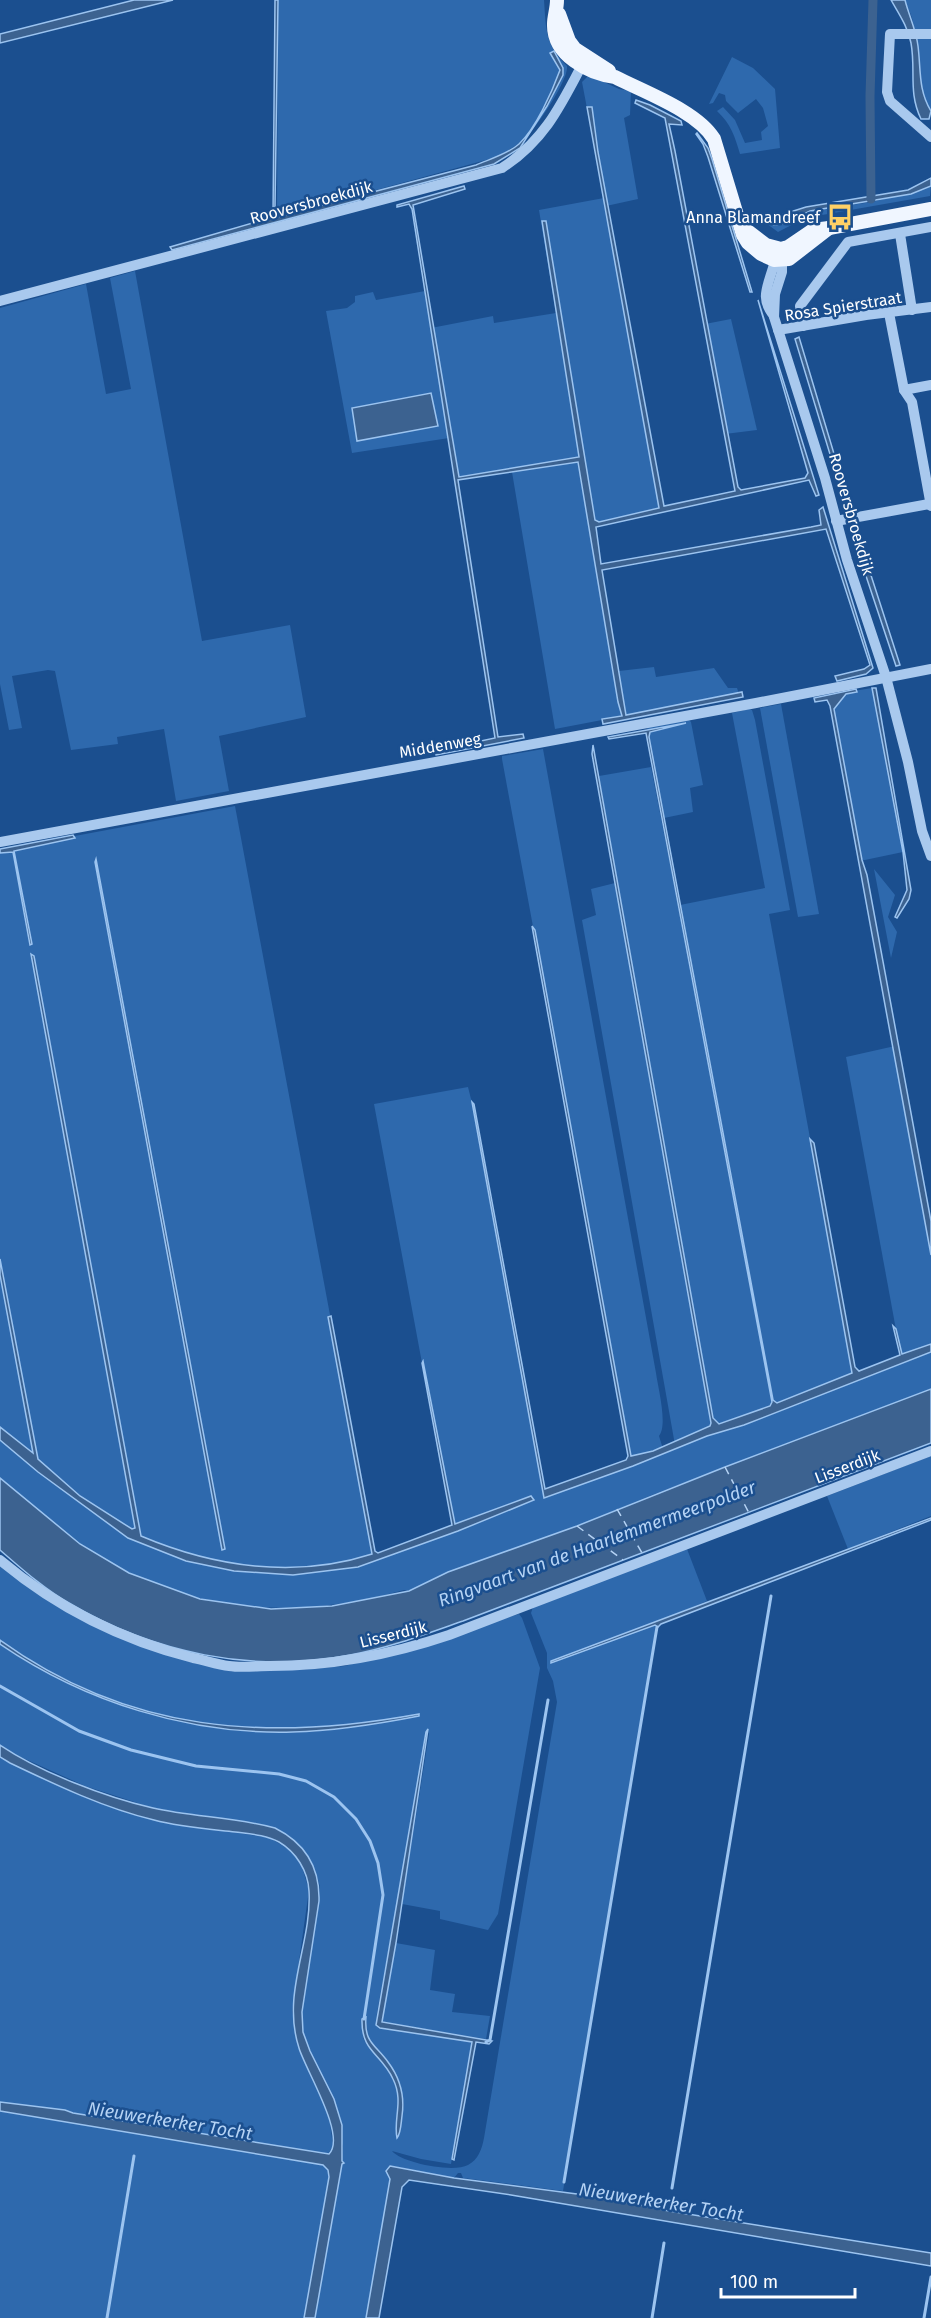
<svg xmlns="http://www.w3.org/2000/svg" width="931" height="2318" font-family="'Fira Sans',sans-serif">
	<rect width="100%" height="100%" fill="#1b4f8f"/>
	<g fill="#2e69ad" fill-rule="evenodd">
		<path d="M 278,0 L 544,0 C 546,29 545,45 567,66 C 569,79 538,125 528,135 C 519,145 508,150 497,157 L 277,217 Z"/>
		<path d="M 905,0 L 931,0 L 931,111 C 914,83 920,48 912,18 C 910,12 907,6 905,0 Z"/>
		<path d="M 732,57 L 753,68 L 775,89 L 780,148 L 740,154 C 735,137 731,124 717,111 L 723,107 L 735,120 L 745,143 L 762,140 L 761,132 L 768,126 L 763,108 L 756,99 L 738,113 L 726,101 L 725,95 L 719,93 L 713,103 L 709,104 Z"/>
		<path d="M 589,75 L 619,89 L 631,91 L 630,115 L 624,118 L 638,199 L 606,206 L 661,509 L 594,523 L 573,412 L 579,457 L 576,458 L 459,477 L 449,438 L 352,453 L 326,311 L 347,308 L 355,302 L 355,296 L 373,292 L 376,300 L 425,291 L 431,328 L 493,316 L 494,323 L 556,313 L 539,210 L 604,198 L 582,82 Z"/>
		<path d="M 931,186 L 930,196 L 805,218 L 778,232 L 751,212 L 774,225 L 787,223 L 810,211 L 872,202 L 925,189 Z"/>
		<path d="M 135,271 L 202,641 L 290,625 L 306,717 L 219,736 L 229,791 L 176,801 L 164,729 L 117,737 L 118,744 L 71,750 L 55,671 L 48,670 L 12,676 L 22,728 L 9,730 L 0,684 L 0,308 L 86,284 L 106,394 L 131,389 L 110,278 Z"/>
		<path d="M 731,319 L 757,430 L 725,434 L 705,324 Z"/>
		<path d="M 578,461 L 618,702 L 623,716 L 555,729 L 512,472 Z"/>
		<path d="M 654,667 L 656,677 L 714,668 L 728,688 L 737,688 L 739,694 L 626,715 L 619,671 Z"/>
		<path d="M 872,688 L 903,852 L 860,861 L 829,695 Z"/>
		<path d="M 781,704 L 819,914 L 798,917 L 760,708 Z"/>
		<path d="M 749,709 L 752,710 L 755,720 L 790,910 L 769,914 L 853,1373 L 777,1403 L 773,1400 L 727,1157 L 772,1402 L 771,1406 L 718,1424 L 713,1418 L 599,776 L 651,767 L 696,997 L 680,905 L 765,888 L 732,713 Z"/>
		<path d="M 688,719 L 691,722 L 703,785 L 690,788 L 693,812 L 664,818 L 649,737 L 650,732 L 686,723 L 648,730 L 646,725 Z"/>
		<path d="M 543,749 L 656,1373 C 658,1388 668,1425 659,1436 L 663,1449 L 744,1425 L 931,1352 L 931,1389 L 652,1495 L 558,1534 L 409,1591 L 404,1590 C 301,1619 199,1615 105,1560 C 67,1538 34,1508 0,1480 L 0,850 L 235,806 L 375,1556 L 418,1541 L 452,1525 L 374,1104 L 468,1087 L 471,1099 L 474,1104 L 545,1493 L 632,1461 L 502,759 L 502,756 Z"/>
		<path d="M 874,869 L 895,895 L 888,917 L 897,932 L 891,958 Z"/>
		<path d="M 615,883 L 711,1423 L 710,1426 L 675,1445 L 582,920 L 596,915 L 591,889 Z"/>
		<path d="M 895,1046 L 931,1250 L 931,1346 L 901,1357 L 846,1057 Z"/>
		<path d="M 931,1456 L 931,1516 L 848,1549 L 827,1496 Z"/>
		<path d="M 687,1549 L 707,1601 L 657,1622 L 656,1625 L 657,1627 L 563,2191 L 463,2178 L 461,2173 L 458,2173 L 454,2178 L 393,2166 L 388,2171 L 390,2179 L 366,2318 L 315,2318 L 342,2163 L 344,2164 L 342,2162 L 343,2146 L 303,2032 L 302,2012 L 319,1901 L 320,1887 L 315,1869 L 263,1825 L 153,1808 L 85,1786 L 14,1754 L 0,1745 L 0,1644 C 41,1672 84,1692 131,1707 C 85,1690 40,1669 0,1640 L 0,1561 L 31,1586 L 195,1662 L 300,1670 L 345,1666 L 519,1614 L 522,1618 L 540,1668 L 498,1914 L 488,1930 L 440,1919 L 440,1911 L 402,1904 L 429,1734 L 428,1730 L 377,2013 L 376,2025 L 472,2042 L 451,2164 L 421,2159 L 392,2151 C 402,2163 453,2173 468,2165 C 478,2160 482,2149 484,2138 L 557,1702 L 553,1681 L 547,1668 L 547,1653 L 531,1613 L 533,1607 ZM 157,1714 C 186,1720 215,1726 244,1728 C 302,1733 361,1725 418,1714 C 352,1731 280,1739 211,1727 C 193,1724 175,1718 157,1714 ZM 366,2017 L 368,2039 L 374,2048 L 387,2060 L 400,2083 L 404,2105 L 397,2138 L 398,2094 L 394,2080 L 388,2069 L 367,2045 L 363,2038 Z"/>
		<path d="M 0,1757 L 79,1795 L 154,1820 L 270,1838 L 293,1852 L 301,1864 L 309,1890 L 292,2011 L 302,2057 L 324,2101 L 330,2123 L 333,2146 L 328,2154 L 73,2113 L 65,2110 L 0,2102 Z"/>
		<path d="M 396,1943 L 435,1950 L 430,1990 L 455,1994 L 452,2012 L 490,2016 L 486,2039 L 382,2022 Z"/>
		<path d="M 0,2111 L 323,2165 L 328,2170 L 329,2176 L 304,2318 L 0,2318 Z"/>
	</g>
	<g fill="#3c6290" stroke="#9cc4f0" stroke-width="1.5">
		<path d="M 134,0 L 173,0 L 0,43 L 0,34 Z"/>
		<path d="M 275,0 L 278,0 L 275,207 L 277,217 L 476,165 C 490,159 508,154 519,144 C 536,128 552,92 560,70 L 550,53 L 554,51 L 563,68 L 563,75 L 547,106 L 520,148 L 494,164 L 172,250 L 170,247 L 273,217 Z"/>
		<path d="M 891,0 L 905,0 C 909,16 916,29 918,46 C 921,69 918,90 931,111 L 929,119 L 921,119 C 908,92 916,71 911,43 C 908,27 899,14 891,0 Z"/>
		<path d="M 636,100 L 650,105 L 681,121 L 682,125 L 669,124 L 675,151 L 738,487 L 741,490 L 805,478 L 808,473 L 758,300 L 819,495 L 816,496 L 809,480 L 596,527 L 601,564 L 811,527 L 821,525 L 819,510 L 823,507 L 873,668 L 866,674 L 837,681 L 835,676 L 864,669 L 870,665 L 826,529 L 602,570 L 626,715 L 742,692 L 743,697 L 603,724 L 602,719 L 622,716 L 618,702 L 578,462 L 458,480 L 498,737 L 523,734 L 524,738 L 436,755 L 434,751 L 495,738 L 412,209 L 409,204 L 397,207 L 397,205 L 464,186 L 465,189 L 413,205 L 459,477 L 579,457 L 542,221 L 546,221 L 595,520 L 599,522 L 659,508 L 587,107 L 592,107 L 598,152 L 664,506 L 735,491 L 665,118 L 635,103 Z"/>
		<path d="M 697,133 L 708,148 L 712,159 L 752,292 L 750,292 L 708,157 L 703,144 L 696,134 Z"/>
		<path d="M 931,178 L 931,186 L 911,194 L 810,211 L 787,223 L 774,225 L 765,220 L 806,207 L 908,190 Z"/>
		<path d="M 799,337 L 850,507 L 849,508 L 846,507 L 795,339 Z"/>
		<path d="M 431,393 L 438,426 L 357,441 L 352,408 Z"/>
		<path d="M 855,528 L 856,529 L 900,665 L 896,666 L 851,531 Z"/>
		<path d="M 872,688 L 876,688 L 911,890 L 909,899 L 897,918 L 895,917 L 907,890 L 903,852 Z"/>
		<path d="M 856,689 L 857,692 L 846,694 L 834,709 L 862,860 L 867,875 L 931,1221 L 931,1255 L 830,706 L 827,700 L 815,702 L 814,698 Z"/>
		<path d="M 686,723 L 650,732 L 649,737 L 773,1400 L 777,1403 L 852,1373 L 810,1139 L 814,1143 L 855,1367 L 859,1371 L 900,1355 L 893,1326 L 896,1329 L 902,1354 L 931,1344 L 931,1352 L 744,1425 L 707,1436 L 633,1466 L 544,1498 L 472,1102 L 474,1104 L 545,1489 L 626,1460 L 628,1456 L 532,926 L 535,930 L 631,1456 L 653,1451 L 710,1426 L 711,1423 L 592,754 L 593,745 L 713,1418 L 719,1424 L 770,1406 L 772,1402 L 646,733 L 609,739 L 608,737 Z"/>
		<path d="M 73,835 L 75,838 L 14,851 L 32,944 L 30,945 L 13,852 L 0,853 L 0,849 Z"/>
		<path d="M 96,859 L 225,1549 L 222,1550 L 95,862 Z"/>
		<path d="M 31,954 L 34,956 L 141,1536 C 214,1567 295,1579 372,1554 L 328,1317 L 331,1316 L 375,1551 L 378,1553 L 452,1525 L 422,1363 L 423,1361 L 455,1524 L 531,1496 L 534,1500 L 458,1531 L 358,1567 L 293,1575 L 234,1571 L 186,1561 L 128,1538 L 38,1472 L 0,1440 L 0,1427 L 33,1453 L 0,1275 L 0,1259 L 38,1459 L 80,1496 L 132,1529 L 135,1528 Z"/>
		<path d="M 931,1389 L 931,1443 L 463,1621 C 426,1634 389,1648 350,1655 C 253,1674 153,1653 69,1603 C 44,1589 22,1569 0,1550 L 0,1478 L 80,1544 L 129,1573 L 200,1599 L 271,1609 L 332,1606 L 409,1591 L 448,1572 L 577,1526 L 725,1467 Z"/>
		<path d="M 931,1518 L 931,1520 L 661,1624 L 658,1627 L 655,1625 L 551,1663 L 551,1661 Z"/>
		<path d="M 0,1640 C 129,1733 267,1742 419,1714 L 419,1716 C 378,1724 335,1731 293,1732 C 189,1735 85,1702 0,1644 Z"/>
		<path d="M 428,1729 L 396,1943 L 382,2022 L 492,2041 L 489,2044 L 476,2042 L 454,2160 L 452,2159 L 472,2042 L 380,2028 L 376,2025 L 426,1732 Z"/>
		<path d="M 0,1745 C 40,1772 105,1797 153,1808 C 193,1817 235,1817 275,1828 C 305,1843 320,1868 319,1901 L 302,2012 L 303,2032 L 310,2051 L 334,2099 L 342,2125 L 342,2161 L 344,2163 L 342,2164 L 315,2318 L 304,2318 L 329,2177 L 328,2170 L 323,2165 L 0,2111 L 0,2102 L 65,2110 L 73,2113 L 329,2154 C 347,2136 305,2069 299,2048 C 281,1993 312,1944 309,1891 C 308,1871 296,1852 279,1842 C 266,1835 250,1834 235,1832 C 208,1829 180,1827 154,1820 C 104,1808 56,1785 10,1763 L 0,1757 Z"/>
		<path d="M 366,2017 C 364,2043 375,2044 388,2062 C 400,2078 405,2096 402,2116 C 401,2123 401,2133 397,2138 C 393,2119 404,2101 393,2079 C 381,2053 361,2052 362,2019 Z"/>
		<path d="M 390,2166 L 454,2178 L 600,2197 L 669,2211 L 931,2253 L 931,2266 L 511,2195 L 409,2180 L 402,2187 L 379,2318 L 366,2318 L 390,2179 L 386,2171 Z"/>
	</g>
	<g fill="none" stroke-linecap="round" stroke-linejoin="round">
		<g stroke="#9cc4f0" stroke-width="3">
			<path d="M 0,1686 L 79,1731 L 131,1750 L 196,1766 L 279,1774 L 306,1781 L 334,1797 L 356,1819 L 370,1841 L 378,1863 L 383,1895 L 364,2019"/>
			<path d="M 486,2042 L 490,2040 L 548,1700"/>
			<path d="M 564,2182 L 657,1627"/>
			<path d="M 672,2188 L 771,1596"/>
			<path d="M 107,2318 L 134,2156"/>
			<path d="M 652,2318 L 664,2243"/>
			<path d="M 924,2318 L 931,2277"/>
		</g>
		<path stroke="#3c6290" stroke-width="9" d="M 871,199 L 870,96 L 873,0"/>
		<g stroke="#b5d3f5" stroke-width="1.5" stroke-dasharray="8 6" stroke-linecap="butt">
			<path d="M 725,1467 L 749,1513"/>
			<path d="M 617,1509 L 642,1553"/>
			<path d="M 577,1526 L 623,1560"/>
		</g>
		<g stroke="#a9c9ee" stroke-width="10">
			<path d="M 931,34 L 890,34 L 887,92 L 890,101 L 931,137"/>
			<path d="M 900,234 L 912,310"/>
			<path d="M 782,254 L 782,272 L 775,294 L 774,317 L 825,478 L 847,560 L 886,677 L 908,762 L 922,831 L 931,856"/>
			<path d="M 0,301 L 502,168 C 545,140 561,105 584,61"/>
			<path d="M 889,313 L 904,390 L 912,402 L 931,506"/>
			<path d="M 774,316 C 761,300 766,290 772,271 C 774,265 775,260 778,253"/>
			<path d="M 803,326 L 800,306 L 848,242 L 931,227"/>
			<path d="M 778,330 L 866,315 L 931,307"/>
			<path d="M 904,390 L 931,385"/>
			<path d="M 836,521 L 929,504"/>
			<path d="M 0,842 L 756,703 L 931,669"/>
			<path d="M 0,1560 C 56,1607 122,1640 193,1658 C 205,1660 217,1665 229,1666 C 242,1668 257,1666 270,1666 C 332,1666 390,1655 449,1635 L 931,1451"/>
		</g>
		<g stroke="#f0f6ff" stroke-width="14">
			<path d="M 557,0 C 557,9 554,16 554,24 C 553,55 589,74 615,77 C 644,92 697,111 714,139 L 743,235 L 748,243 L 761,254 L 774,260 L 789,259 L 829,228"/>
			<path d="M 559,14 L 569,41 L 575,49 L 609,71"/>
			<path d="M 749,232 L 766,245 L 781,249 L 788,247 L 813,230 L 829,228 L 931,209"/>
		</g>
	</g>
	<defs>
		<g id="bus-bare" transform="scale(2.07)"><path d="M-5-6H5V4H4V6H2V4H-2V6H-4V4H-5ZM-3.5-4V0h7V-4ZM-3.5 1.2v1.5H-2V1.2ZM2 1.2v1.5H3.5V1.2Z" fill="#ffd166" stroke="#1b4f8f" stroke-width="2.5" paint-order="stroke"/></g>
	</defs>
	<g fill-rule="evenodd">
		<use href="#bus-bare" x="840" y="217"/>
	</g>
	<g text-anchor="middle" stroke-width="5" stroke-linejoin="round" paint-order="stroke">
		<g font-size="16" fill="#fff" stroke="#1b4f8f">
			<text transform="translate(311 202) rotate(-15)" y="6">Rooversbroekdijk</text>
			<text transform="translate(843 306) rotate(-9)" y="6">Rosa Spierstraat</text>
			<text transform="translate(852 514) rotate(74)" y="6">Rooversbroekdijk</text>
			<text transform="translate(440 745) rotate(-10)" y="6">Middenweg</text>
			<text transform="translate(847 1466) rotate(-21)" y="6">Lisserdijk</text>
			<text transform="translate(393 1634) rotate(-14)" y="6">Lisserdijk</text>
		</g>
		<g font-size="16" fill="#fff" stroke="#1b4f8f" text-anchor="end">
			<text x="820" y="223">Anna Blamandreef</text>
		</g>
		<g font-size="18" font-style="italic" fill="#b5d3f5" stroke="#1b4f8f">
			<text transform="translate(597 1544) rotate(-20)" y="6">Ringvaart van de Haarlemmermeerpolder</text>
			<text transform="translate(170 2121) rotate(9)" y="6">Nieuwerkerker Tocht</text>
			<text transform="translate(661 2202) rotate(9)" y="6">Nieuwerkerker Tocht</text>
		</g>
	</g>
	<path d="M721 2288v9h134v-9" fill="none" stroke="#ffffff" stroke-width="3"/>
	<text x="730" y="2288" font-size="18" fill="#ffffff" stroke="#1b4f8f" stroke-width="4.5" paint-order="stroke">100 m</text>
</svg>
